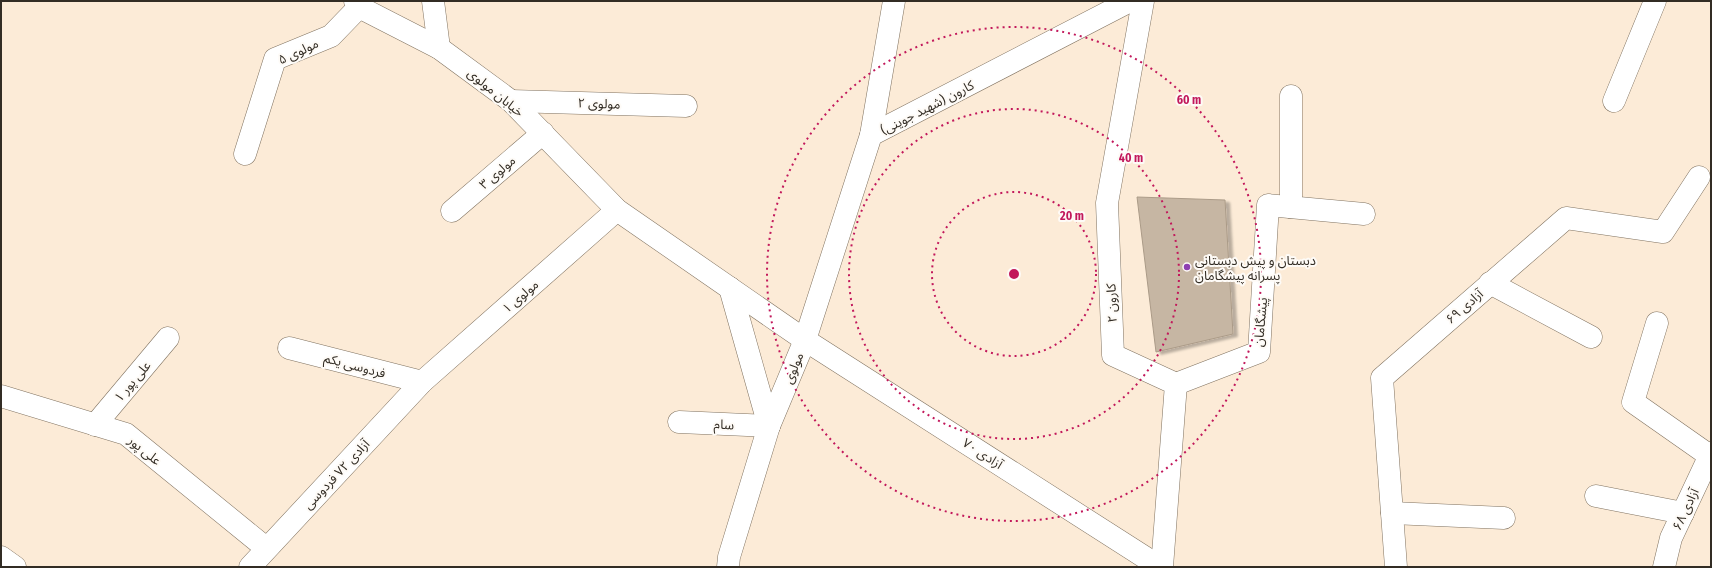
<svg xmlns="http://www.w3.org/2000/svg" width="1712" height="568" font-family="'Fira Sans Condensed','Noto Sans Arabic',sans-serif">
	<defs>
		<filter id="shadow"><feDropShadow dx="4.5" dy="2.5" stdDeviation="1" flood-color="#0004"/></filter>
	</defs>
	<rect width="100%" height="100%" fill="#fcebd7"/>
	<path fill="#c6b6a3" stroke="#ab9b88" filter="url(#shadow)" d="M 1137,197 L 1225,200 L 1233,334 L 1156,352 Z"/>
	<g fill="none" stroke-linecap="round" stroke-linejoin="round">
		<g stroke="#817361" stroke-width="23">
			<g id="minor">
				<path d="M 433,1 L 439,48"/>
				<path d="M 1130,1 L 871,135 L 805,340 L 1160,567"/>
				<path d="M 1143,1 L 1107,203 L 1113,355 L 1176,384 L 1162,567"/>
				<path d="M 511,101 L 686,106"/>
				<path d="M 1614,101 L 1655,1"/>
				<path d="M 871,135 L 894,1"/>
				<path d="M 245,154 L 275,59 L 331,36 L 359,7"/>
				<path d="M 1291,207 L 1291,96"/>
				<path d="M 452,211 L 543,133"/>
				<path d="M 1490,283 L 1591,337"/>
				<path d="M 1657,323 L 1633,402 L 1710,456"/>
				<path d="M 289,348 L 422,382"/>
				<path d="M 1176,384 L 1259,352 L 1268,205 L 1364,214"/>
				<path d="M 1,396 L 126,434 L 266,548"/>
				<path d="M 679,422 L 769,426"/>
				<path d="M 95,425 L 168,338"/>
				<path d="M 1596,496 L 1683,513"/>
				<path d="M 1392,513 L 1504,518"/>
				<path d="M 1,557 L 15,567"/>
				<path d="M 1396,567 L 1382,378 L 1566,218 L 1663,232 L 1699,177"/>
				<path d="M 1664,567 L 1671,538 L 1711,453"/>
			</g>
		</g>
		<g stroke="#817361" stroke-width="23">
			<g id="tertiary">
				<path d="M 355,1 L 359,7 L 439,48 L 511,101 L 617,210 L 805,340 L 769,426 L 729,557 L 728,567"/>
				<path d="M 730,288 L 769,426"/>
				<path d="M 250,567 L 422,382 L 617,210"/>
			</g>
		</g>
		<use href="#minor" stroke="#fff" stroke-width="22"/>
		<use href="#tertiary" stroke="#fff" stroke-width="22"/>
	</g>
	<g fill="none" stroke="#c2185b" stroke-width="2" stroke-dasharray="2 4">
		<circle cx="1014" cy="274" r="82"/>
		<circle cx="1014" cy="274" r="165"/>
		<circle cx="1014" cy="274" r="247"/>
	</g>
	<circle fill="#8e40b1" stroke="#fefbf7" stroke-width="1.5" cx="1187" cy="267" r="4"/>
	<g text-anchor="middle" stroke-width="4" stroke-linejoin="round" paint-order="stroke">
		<g font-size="13" fill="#322c24" stroke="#fefbf7">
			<text transform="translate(298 51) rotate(-25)" y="5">مولوی ۵</text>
			<text transform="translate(496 92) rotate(39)" y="5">خیابان مولوی</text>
			<text transform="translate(599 103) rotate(2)" y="5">مولوی ۲</text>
			<text transform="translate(927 107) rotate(-27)" y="5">کارون (شهید جوینی)</text>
			<text transform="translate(497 172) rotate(-41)" y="5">مولوی ۳</text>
			<text transform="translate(520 296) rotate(-41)" y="5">مولوی ۱</text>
			<text transform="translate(1111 303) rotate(-92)" y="5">کارون ۲</text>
			<text transform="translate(1464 306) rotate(-41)" y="5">آزادی ۶۹</text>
			<text transform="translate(1260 322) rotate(-85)" y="5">پیشگامان</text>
			<text transform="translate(355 365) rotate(15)" y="5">فردوسی یکم</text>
			<text transform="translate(793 368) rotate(-68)" y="5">مولوی</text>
			<text transform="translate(132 381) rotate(-50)" y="5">علی پور ۱</text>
			<text transform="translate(724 424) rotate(3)" y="5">سام</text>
			<text transform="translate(145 450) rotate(39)" y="5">علی پور</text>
			<text transform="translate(983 453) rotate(33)" y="5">آزادی ۷۰</text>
			<text transform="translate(336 474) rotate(-47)" y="5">آزادی ۷۲ فردوسی</text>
			<text transform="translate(1685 509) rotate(-65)" y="5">آزادی ۶۸</text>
		</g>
		<g font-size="13" fill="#322c24" stroke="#fefbf7" text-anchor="start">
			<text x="1195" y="265">دبستان و پیش دبستانی<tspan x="1195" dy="15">پسرانه پیشگامان</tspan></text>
		</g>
	</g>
	<circle cx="1014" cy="274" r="6" fill="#c2185b" stroke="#fefbf7" stroke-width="2"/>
	<g font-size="12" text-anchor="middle" font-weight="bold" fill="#c2185b" stroke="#fefbf7" stroke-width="4" stroke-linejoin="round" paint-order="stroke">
		<text x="1189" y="104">60 m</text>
		<text x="1131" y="162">40 m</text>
		<text x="1072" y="220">20 m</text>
	</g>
	<rect width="1712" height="568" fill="none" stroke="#322c24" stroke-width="4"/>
</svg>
